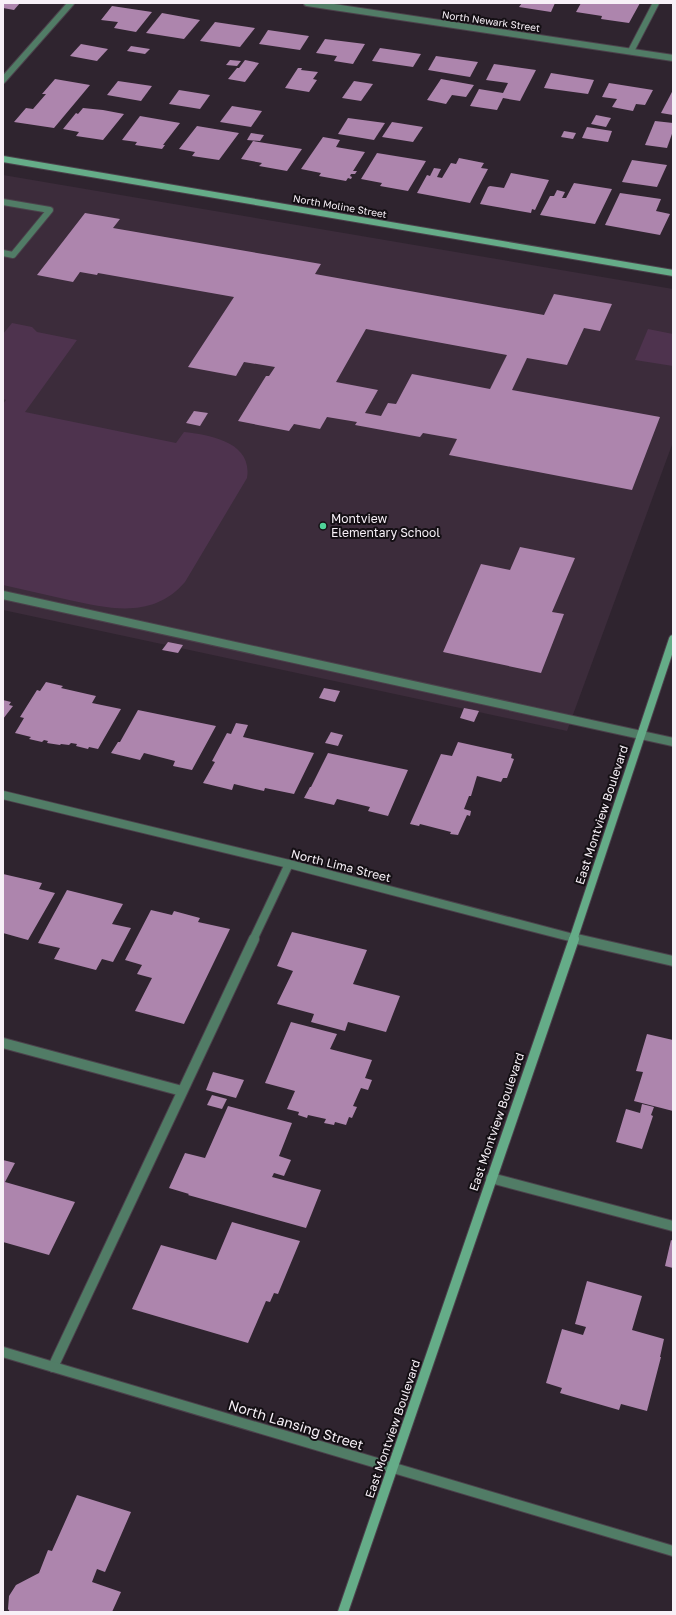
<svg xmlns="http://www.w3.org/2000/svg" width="676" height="1615" font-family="'Golos Text',sans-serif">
	<rect width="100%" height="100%" fill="#2f242f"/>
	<path fill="#3c2c3b" d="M 3,175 L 673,289 L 673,442 L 567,731 L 3,610 Z"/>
	<g fill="#4e334e">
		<path d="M 12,323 L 32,327 L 37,332 L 77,340 L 25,412 L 176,443 L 184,432 C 210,435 253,442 247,478 L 185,582 C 153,619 111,609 69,600 C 47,595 25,590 3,585 L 3,404 L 6,400 L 3,399 L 3,334 Z"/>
		<path d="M 648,329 L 673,334 L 673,366 L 635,360 Z"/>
	</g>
	<g fill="#ad85ad" fill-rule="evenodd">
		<path d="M 3,3 L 20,3 L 14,10 L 3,8 Z"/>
		<path d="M 522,3 L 555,3 L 551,12 L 519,7 Z"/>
		<path d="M 581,3 L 640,3 L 629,23 L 601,19 L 602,16 L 576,12 Z"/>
		<path d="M 112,6 L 152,12 L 136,32 L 114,28 L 118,22 L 101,20 Z"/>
		<path d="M 162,13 L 200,20 L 184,39 L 146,33 Z"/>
		<path d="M 215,22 L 255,28 L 240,47 L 200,41 Z"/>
		<path d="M 268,30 L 309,36 L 300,50 L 259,44 Z"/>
		<path d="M 325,39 L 365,44 L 353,64 L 334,61 L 337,56 L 316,53 Z"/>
		<path d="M 81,44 L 108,49 L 97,61 L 70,56 Z"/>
		<path d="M 131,46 L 150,49 L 145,54 L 127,51 Z"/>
		<path d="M 380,48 L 421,54 L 413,67 L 372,61 Z"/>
		<path d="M 436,56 L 478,62 L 470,77 L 428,70 Z"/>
		<path d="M 230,60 L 241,61 L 237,66 L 226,65 Z"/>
		<path d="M 245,60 L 259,63 L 245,82 L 228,79 L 237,68 L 239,68 Z"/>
		<path d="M 494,64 L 536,70 L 520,101 L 503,98 L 497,110 L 470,106 L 479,89 L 503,93 L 508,83 L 486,80 Z"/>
		<path d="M 298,68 L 302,68 L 301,70 L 318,72 L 313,79 L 317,80 L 309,92 L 285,88 Z"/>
		<path d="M 551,73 L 594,80 L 588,94 L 544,88 Z"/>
		<path d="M 55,79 L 90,85 L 54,128 L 14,122 L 26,108 L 33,109 L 46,94 L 42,94 Z"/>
		<path d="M 441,79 L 474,85 L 466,97 L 452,95 L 446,104 L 427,100 Z"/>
		<path d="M 118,81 L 152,86 L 141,101 L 107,95 Z"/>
		<path d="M 354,81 L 373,84 L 361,101 L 342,98 Z"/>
		<path d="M 609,83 L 653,90 L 645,105 L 636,104 L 633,111 L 612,107 L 617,99 L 602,97 Z"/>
		<path d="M 179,90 L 210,95 L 200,109 L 169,104 Z"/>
		<path d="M 673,90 L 673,115 L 661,113 Z"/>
		<path d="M 232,106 L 262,111 L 251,127 L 220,122 Z"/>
		<path d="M 83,108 L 103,110 L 124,114 L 103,140 L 76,136 L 79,132 L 63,129 L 76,113 L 78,114 Z"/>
		<path d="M 596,115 L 611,118 L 606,127 L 591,124 Z"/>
		<path d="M 140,116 L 180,123 L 163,145 L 165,145 L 162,149 L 135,145 L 137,142 L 122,140 Z"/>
		<path d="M 348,118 L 385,123 L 374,140 L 338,134 Z"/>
		<path d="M 655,121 L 673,123 L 673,131 L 667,148 L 645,145 Z"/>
		<path d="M 392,122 L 423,127 L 413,142 L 382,137 Z"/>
		<path d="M 197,126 L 239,133 L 219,160 L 192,156 L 195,152 L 179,149 Z"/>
		<path d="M 587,127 L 612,131 L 608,142 L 582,138 Z"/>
		<path d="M 564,131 L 576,133 L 573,139 L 561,137 Z"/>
		<path d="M 251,133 L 264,135 L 260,141 L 247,140 Z"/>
		<path d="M 323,137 L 340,140 L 336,147 L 365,152 L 353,171 L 357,171 L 355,174 L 351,174 L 350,176 L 352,177 L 351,179 L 348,178 L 346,181 L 319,176 L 321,173 L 301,169 Z"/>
		<path d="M 253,141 L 302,149 L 287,171 L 259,166 L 262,163 L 241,159 Z"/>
		<path d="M 377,153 L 426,161 L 408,191 L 380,186 L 382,183 L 361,179 Z"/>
		<path d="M 459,158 L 484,163 L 481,168 L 488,169 L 470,203 L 417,193 L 427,175 L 430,176 L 434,168 L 441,169 L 437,177 L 442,178 L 451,163 L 456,164 Z"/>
		<path d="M 632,160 L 667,165 L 657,187 L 622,182 Z"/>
		<path d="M 511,173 L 549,180 L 535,210 L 532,209 L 531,213 L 480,204 L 488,187 L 490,186 L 504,188 Z"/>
		<path d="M 574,183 L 612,189 L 595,224 L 540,215 L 550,196 L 554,196 L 557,190 L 565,192 L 562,198 L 566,198 Z"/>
		<path d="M 620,193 L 661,199 L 656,211 L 670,214 L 660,235 L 605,225 Z"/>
		<path d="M 85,213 L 120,219 L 113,228 L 321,264 L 315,274 L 544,315 L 554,294 L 612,304 L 600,331 L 584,328 L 567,365 L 527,358 L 512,390 L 660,417 L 632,490 L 449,455 L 457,439 L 423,433 L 420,437 L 355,425 L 357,422 L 327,417 L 320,429 L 294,424 L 289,431 L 238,421 L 266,376 L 269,376 L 275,367 L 244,362 L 236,376 L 188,367 L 234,297 L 98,273 L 97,275 L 80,272 L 73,282 L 37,275 ZM 366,329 L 507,355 L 490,389 L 412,374 L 396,404 L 388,403 L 381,416 L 365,413 L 378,390 L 336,382 Z"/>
		<path d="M 194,411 L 208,413 L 200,426 L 186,423 Z"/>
		<path d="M 520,547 L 575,558 L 552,612 L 564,614 L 541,673 L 443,652 L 481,564 L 510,570 Z"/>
		<path d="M 168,642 L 183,645 L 178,653 L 162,650 Z"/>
		<path d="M 46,682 L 63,686 L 61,688 L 96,696 L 92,703 L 121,709 L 98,749 L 89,747 L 88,749 L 76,746 L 77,744 L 71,743 L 69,745 L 61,744 L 60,745 L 47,743 L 48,741 L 44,740 L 42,742 L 29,739 L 31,737 L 15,733 L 24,718 L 20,717 L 37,690 L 40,691 Z"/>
		<path d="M 324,688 L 340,691 L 335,702 L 319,698 Z"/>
		<path d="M 3,700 L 11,702 L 9,705 L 13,706 L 3,719 Z"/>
		<path d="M 464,708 L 479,711 L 474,722 L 460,718 Z"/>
		<path d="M 138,710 L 216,726 L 192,770 L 173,766 L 175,761 L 144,753 L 140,760 L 111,753 L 118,742 L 120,742 Z"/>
		<path d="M 236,723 L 248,725 L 243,737 L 314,753 L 294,794 L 265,788 L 264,791 L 234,784 L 232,790 L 203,783 L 215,762 L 212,761 L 227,733 L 231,734 Z"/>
		<path d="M 331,732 L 343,735 L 338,746 L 325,743 Z"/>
		<path d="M 458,742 L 512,754 L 511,758 L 514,759 L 507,778 L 503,778 L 501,782 L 477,776 L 471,796 L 469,796 L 464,809 L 471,811 L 470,816 L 467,815 L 458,835 L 450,834 L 451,832 L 420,824 L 419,826 L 410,824 L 441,754 L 452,756 Z"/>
		<path d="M 328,753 L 408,770 L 388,816 L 368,811 L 370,807 L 337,799 L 334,805 L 304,798 L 310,787 L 311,787 Z"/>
		<path d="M 3,874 L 42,883 L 39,889 L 55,893 L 28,940 L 3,933 Z"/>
		<path d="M 67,890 L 123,904 L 112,924 L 131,928 L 113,962 L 102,959 L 96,970 L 54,959 L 60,948 L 38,943 Z"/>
		<path d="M 151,910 L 172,915 L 174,911 L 200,918 L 198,922 L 230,929 L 184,1024 L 135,1011 L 152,978 L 137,974 L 142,965 L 125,960 Z"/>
		<path d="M 292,932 L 367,950 L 353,984 L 400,996 L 386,1032 L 348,1022 L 345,1031 L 311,1022 L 314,1014 L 277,1004 L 293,971 L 277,966 Z"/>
		<path d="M 291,1022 L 337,1034 L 330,1049 L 372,1060 L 365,1078 L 372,1080 L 368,1090 L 361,1088 L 353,1106 L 357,1107 L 352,1118 L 349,1117 L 346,1125 L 335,1122 L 334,1125 L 324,1123 L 326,1119 L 308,1115 L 307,1118 L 298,1115 L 299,1112 L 287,1109 L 295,1091 L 265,1083 Z"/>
		<path d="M 647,1034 L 673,1040 L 673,1111 L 634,1101 L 643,1072 L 636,1071 Z"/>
		<path d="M 213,1072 L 244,1080 L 236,1098 L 206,1090 Z"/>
		<path d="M 212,1095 L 227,1099 L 222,1109 L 207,1105 Z"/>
		<path d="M 642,1104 L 654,1107 L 651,1115 L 653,1116 L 642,1149 L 616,1142 L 626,1109 L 640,1113 Z"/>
		<path d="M 228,1106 L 292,1123 L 279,1156 L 291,1160 L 284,1176 L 274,1173 L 272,1177 L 321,1190 L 306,1228 L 188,1195 L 189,1194 L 169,1188 L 185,1153 L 205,1158 Z"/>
		<path d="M 3,1160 L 15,1163 L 5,1182 L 75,1202 L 49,1255 L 3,1242 Z"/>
		<path d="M 232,1222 L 300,1241 L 278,1294 L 274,1293 L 270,1302 L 266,1301 L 248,1343 L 132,1309 L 161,1245 L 216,1260 Z"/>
		<path d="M 671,1240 L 673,1241 L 673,1268 L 665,1266 Z"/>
		<path d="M 587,1281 L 642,1296 L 632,1330 L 664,1339 L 660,1357 L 661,1357 L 647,1411 L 621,1404 L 619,1410 L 560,1393 L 562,1388 L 546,1383 L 562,1329 L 583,1335 L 586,1327 L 575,1324 Z"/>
		<path d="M 77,1495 L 131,1512 L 105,1572 L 97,1569 L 92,1582 L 121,1592 L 112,1612 L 10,1612 L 8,1609 L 9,1596 L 16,1585 L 39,1573 L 48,1550 L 52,1551 Z"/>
	</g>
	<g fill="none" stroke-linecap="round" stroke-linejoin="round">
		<g stroke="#4b414b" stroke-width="8">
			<g id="lane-far2">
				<path d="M 631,51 L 656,3"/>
				<path d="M 3,202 L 50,210 L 13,255 L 3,253"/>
			</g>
		</g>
		<g stroke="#4b414b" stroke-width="10">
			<g id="lane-far1">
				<path d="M 3,595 L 673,742"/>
				<path d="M 253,940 L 289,864"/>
			</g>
		</g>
		<g stroke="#4b414b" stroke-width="12">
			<g id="lane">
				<path d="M 3,1043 L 182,1091"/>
				<path d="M 491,1178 L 673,1226"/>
				<path d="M 53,1367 L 254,939"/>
			</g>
		</g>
		<g stroke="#4b414b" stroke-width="8">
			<g id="street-far2">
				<path d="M 307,3 L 673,58"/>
				<path d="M 3,80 L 71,3"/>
			</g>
		</g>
		<g stroke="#4b414b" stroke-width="10">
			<path id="street-far1" d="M 3,795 L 289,864 L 581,940"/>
		</g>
		<g stroke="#4b414b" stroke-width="12">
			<g id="street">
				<path d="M 577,939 L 673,961"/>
				<path d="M 3,1352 L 673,1551"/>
			</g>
		</g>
		<g stroke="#4b414b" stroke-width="8">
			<path id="secondary-far2" d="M 3,159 L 673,273"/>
		</g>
		<g stroke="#4b414b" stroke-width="10">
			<path id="secondary-far1" d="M 573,940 L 673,639"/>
		</g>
		<g stroke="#4b414b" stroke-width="12">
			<path id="secondary" d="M 343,1612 L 574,939"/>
		</g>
		<use href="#lane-far2" stroke="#517c66" stroke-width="6"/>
		<use href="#lane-far1" stroke="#517c66" stroke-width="8"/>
		<use href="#lane" stroke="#517c66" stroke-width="10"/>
		<use href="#street-far2" stroke="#517c66" stroke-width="6"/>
		<use href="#street-far1" stroke="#517c66" stroke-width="8"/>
		<use href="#street" stroke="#517c66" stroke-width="10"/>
		<use href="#secondary-far2" stroke="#65ac88" stroke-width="6"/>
		<use href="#secondary-far1" stroke="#65ac88" stroke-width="8"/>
		<use href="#secondary" stroke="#65ac88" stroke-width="10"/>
	</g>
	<circle fill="#4fd399" stroke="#140f14" stroke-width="1.5" cx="323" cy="526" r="4"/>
	<g text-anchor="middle" stroke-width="4" stroke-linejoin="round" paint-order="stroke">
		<g font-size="10" fill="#f7f0f7" stroke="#140f14">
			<text transform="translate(491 21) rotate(8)" y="4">North Newark Street</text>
			<text transform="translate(340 206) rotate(10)" y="4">North Moline Street</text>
		</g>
		<g font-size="12" fill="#f7f0f7" stroke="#140f14" text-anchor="start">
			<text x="331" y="523">Montview<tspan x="331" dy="14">Elementary School</tspan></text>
		</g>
		<g font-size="12" fill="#f7f0f7" stroke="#140f14">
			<text transform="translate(602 815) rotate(-72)" y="4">East Montview Boulevard</text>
			<text transform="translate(341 866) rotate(14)" y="4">North Lima Street</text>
			<text transform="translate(497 1122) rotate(-71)" y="4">East Montview Boulevard</text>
			<text transform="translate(393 1429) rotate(-71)" y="4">East Montview Boulevard</text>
		</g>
		<g font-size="14" fill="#f7f0f7" stroke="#140f14">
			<text transform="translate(296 1425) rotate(17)" y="5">North Lansing Street</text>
		</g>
	</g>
	<rect width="676" height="1615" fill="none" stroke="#f7f0f7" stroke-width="8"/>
</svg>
